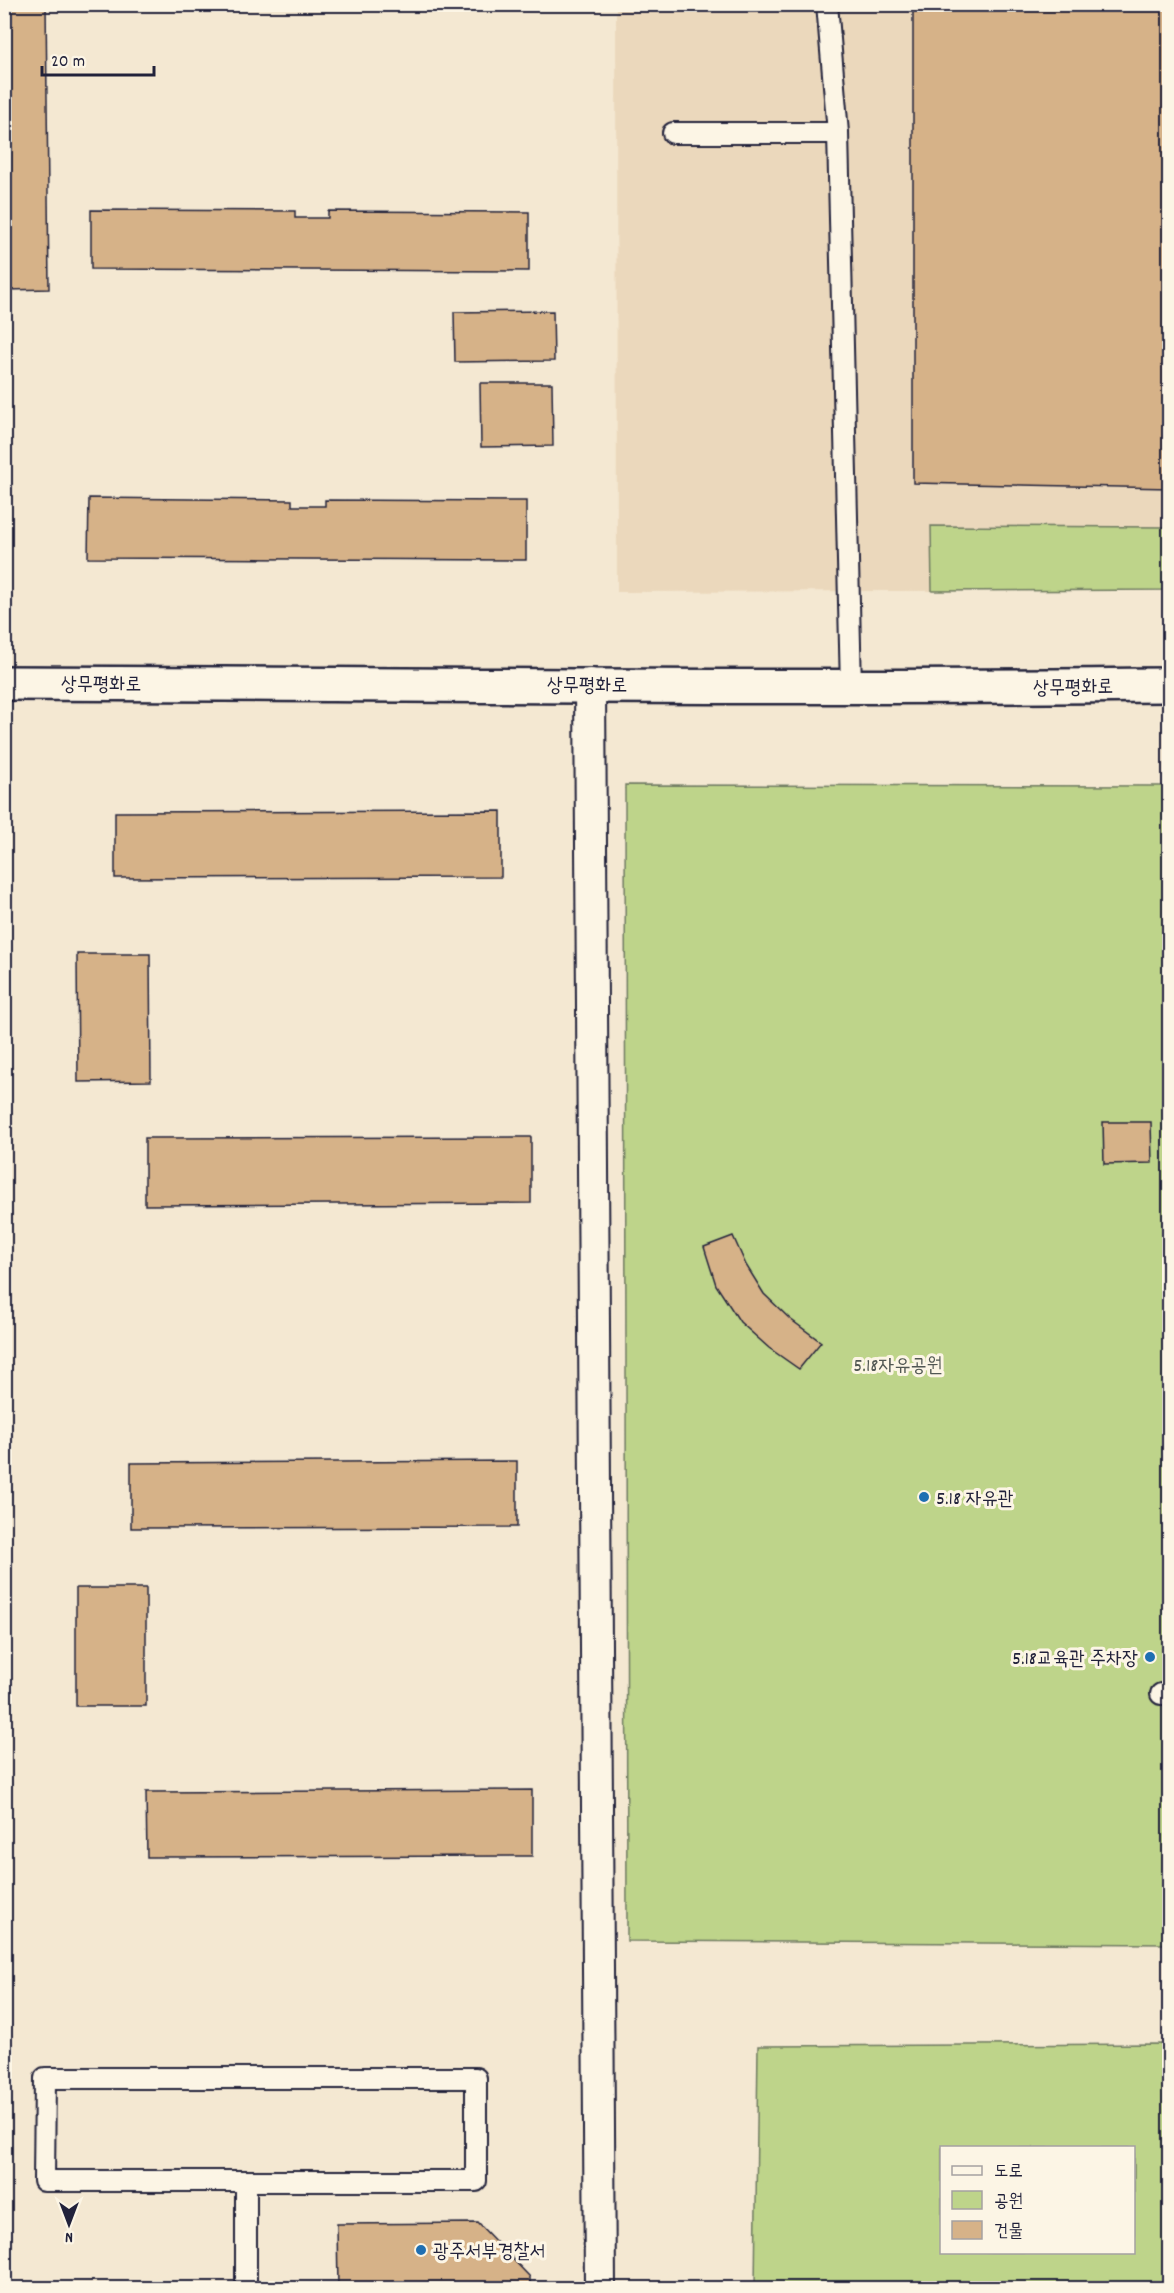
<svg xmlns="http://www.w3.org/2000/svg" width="1174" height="2293" font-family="Dekko,'Poor Story',sans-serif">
	<rect width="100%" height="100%" fill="#f4e8d2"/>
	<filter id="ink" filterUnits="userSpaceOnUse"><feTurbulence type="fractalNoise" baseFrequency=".0167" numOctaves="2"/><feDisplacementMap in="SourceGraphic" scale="12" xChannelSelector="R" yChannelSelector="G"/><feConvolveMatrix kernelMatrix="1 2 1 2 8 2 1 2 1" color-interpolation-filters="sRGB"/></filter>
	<g filter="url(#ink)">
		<path fill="#ebd8bc" d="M 616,5 L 1169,5 L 1169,590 L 617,592 Z"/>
		<g fill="#bed48a" stroke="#707b62" stroke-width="1.5" fill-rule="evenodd">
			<path d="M 931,526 L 1169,527 L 1169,590 L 932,591 Z"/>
			<path d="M 625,785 L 1169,786 L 1169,1944 L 627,1941 Z"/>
			<path d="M 1169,2044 L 1169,2288 L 755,2288 L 758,2046 ZM 942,2148 L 1134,2148 L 1134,2252 L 942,2252 Z"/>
		</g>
		<g fill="#d6b288" stroke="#22223b" stroke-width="1.5">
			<path d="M 5,4 L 46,4 L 49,289 L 8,290 Z"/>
			<path d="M 913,4 L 1170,4 L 1170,488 L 913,483 Z"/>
			<path d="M 91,210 L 295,211 L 295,218 L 328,218 L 328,211 L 529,212 L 529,271 L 91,269 Z"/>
			<path d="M 553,311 L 554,361 L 455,362 L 454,312 Z"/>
			<path d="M 480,383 L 552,383 L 553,446 L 481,447 Z"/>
			<path d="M 89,498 L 292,500 L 292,506 L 325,506 L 325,500 L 526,501 L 526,560 L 88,558 Z"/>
			<path d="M 501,811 L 501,877 L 115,878 L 115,812 Z"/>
			<path d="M 77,954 L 150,954 L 151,1081 L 78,1082 Z"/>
			<path d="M 1103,1122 L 1151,1122 L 1152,1163 L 1104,1164 Z"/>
			<path d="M 531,1137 L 531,1203 L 145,1205 L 145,1138 Z"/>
			<path d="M 733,1236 L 746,1265 L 764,1294 L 790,1319 L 821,1342 L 799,1369 L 769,1348 L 740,1322 L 716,1285 L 704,1247 Z"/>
			<path d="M 517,1461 L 517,1527 L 131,1528 L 131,1463 Z"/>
			<rect x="76" y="1588" width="70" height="118"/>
			<path d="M 532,1790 L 532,1856 L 147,1857 L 146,1792 Z"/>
			<path d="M 478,2223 L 530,2277 L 530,2288 L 338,2288 L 337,2224 Z"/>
		</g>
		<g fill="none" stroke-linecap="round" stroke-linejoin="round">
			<g stroke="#22223b" stroke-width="24">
				<g id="service">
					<path d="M 827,4 L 838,133 L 851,688"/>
					<path d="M 673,133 L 838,133"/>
					<path d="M 1161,1694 L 1170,1694"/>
					<path d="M 45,2078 L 476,2078 L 476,2181 L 44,2181 Z"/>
					<path d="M 246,2181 L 246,2288"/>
				</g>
			</g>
			<g stroke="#22223b" stroke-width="34">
				<path id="pedestrian" d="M 590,684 L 600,2288"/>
			</g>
			<g stroke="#22223b" stroke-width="38">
				<path id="tertiary" d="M 4,683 C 393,684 781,689 1170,685"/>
			</g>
			<use href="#service" stroke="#fcf5e5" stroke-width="20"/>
			<use href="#pedestrian" stroke="#fcf5e5" stroke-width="30"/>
			<use href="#tertiary" stroke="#fcf5e5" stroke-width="33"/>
		</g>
	</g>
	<g fill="#1f6fb2" stroke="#fcf5e5" stroke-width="2">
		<circle cx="924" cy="1497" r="6"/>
		<circle cx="1150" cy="1657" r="6"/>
		<circle cx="421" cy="2250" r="6"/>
	</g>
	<g text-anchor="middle" stroke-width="6" stroke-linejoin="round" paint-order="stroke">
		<g font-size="20" fill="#22223b" stroke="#fcf5e5">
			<text x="101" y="690">상무평화로</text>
			<text x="587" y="691">상무평화로</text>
			<text transform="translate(1073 686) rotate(-1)" y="7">상무평화로</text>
		</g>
		<g font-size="20" fill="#515753" stroke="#fcf5e5">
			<text x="898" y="1371">5.18자유공원</text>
		</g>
		<g font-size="20" fill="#22223b" stroke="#fcf5e5" text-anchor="start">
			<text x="936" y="1504">5.18 자유관</text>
			<text x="1138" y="1664" text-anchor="end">5.18교육관 주차장</text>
			<text x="433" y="2257">광주서부경찰서</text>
		</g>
	</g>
	<rect width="1174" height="2293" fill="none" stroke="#fcf5e5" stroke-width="24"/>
	<rect x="12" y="12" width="1150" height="2269" fill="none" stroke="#22223b" stroke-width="2" filter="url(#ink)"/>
	<rect x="940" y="2146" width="195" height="108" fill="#fcf5e5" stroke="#a5a1a1" stroke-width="1.5"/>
	<rect x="952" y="2166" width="30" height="9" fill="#fcf5e5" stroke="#a5a1a1" stroke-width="1.5"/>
	<text x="994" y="2176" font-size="18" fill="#22223b">도로</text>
	<rect x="952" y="2191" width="30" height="18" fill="#bed48a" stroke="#a5a1a1" stroke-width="1.5"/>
	<text x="994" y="2206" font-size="18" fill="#22223b">공원</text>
	<rect x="952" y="2221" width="30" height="18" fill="#d6b288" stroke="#a5a1a1" stroke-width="1.5"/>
	<text x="994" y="2236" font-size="18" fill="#22223b">건물</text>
	<g transform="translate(69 2224) rotate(180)" stroke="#fcf5e5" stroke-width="4.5" paint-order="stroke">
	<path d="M0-4.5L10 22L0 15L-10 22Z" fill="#22223b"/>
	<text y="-9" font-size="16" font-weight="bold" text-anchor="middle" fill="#22223b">N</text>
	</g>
	<path d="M42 66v9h112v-9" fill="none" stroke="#22223b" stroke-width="3"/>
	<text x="51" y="66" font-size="18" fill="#22223b" stroke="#fcf5e5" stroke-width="4.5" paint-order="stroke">20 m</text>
</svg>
